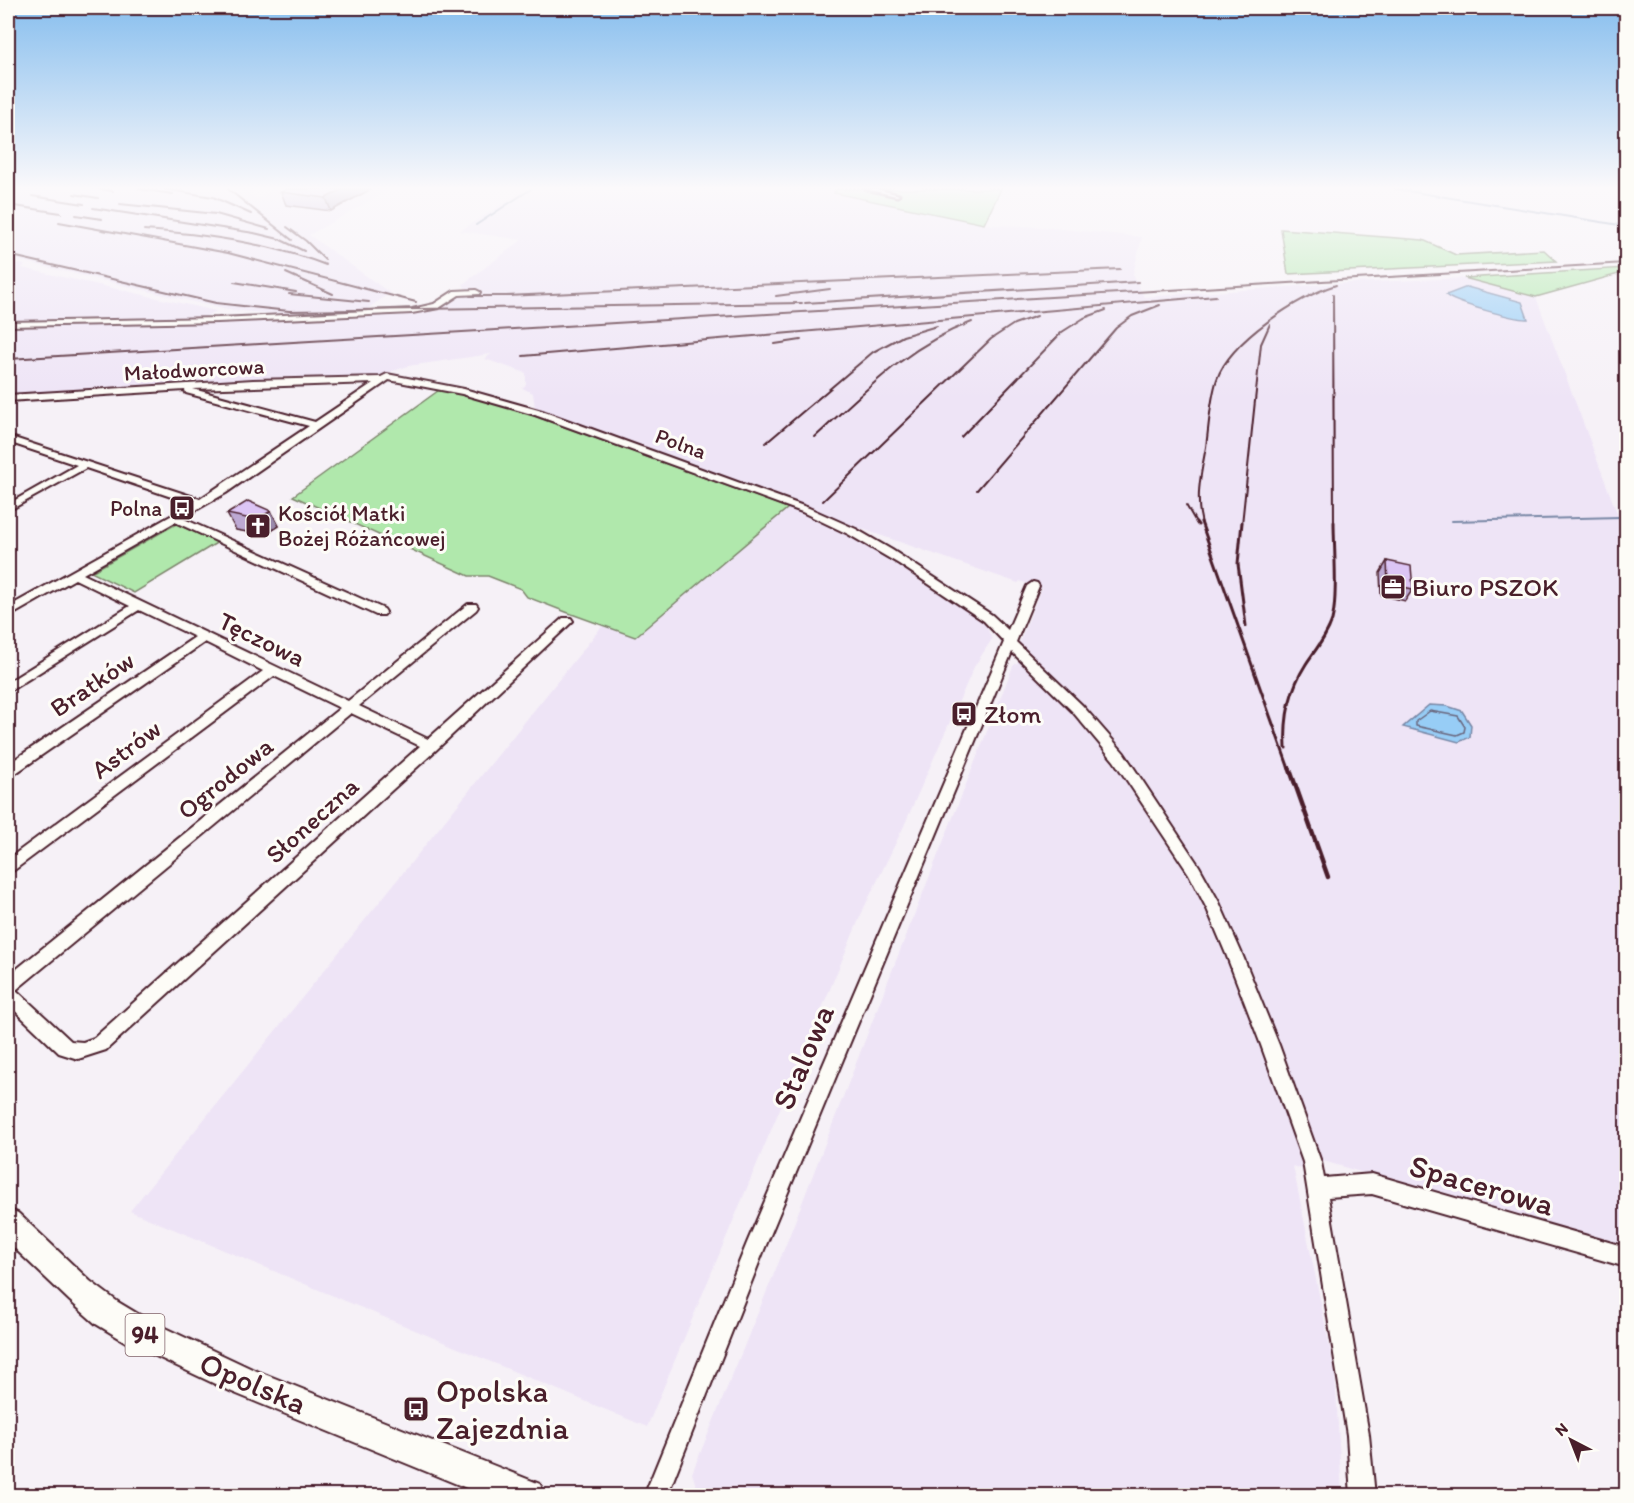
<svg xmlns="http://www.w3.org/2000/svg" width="1634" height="1503" font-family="Itim,sans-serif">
	<rect width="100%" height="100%" fill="#f6f1f7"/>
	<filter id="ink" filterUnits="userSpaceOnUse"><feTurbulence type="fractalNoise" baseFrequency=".0167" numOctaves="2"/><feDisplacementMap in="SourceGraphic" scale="12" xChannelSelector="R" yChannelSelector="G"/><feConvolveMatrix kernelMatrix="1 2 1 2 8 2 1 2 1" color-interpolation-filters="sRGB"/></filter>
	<g filter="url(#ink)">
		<g fill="#eee4f6">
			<path d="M 8,189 L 256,189 L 249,193 L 257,199 L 273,189 L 391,189 L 309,235 L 390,293 L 364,311 L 293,315 L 261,313 L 224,309 L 8,258 Z"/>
			<path d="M 525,189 L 836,189 L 835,193 L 992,225 L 1042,227 L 1142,237 L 1133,274 L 1144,297 L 1329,284 L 1464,278 L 1536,297 L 1626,537 L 1626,1251 L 1320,1160 L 1302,1169 L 1293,1166 L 1335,1373 L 1342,1495 L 699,1495 L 692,1473 L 785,1247 L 884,991 L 1013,666 L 1018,662 L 1018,646 L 1041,589 L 1020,581 L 1018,583 L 842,522 L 795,501 L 535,408 L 533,393 L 522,388 L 526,385 L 526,373 L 485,359 L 491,354 L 408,366 L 372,378 L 223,383 L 8,396 L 8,326 L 231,322 L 412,314 L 437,308 L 456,297 L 476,294 L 477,290 L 465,288 L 463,284 L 522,240 L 460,231 Z"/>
			<path d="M 8,262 L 25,265 L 22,268 L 216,311 L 201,319 L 18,323 L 8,321 Z"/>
			<path d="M 788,508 L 863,543 L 985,623 L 992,639 L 974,667 L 903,828 L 863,910 L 647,1427 L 130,1211 L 603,625 L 635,636 Z"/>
		</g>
		<g fill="#b0e8ac" stroke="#7d846c" stroke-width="1.5">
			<path d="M 836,189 L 1001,189 L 984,224 L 834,193 Z"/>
			<path d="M 1281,229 L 1423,240 L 1456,255 L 1544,250 L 1556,261 L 1288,274 Z"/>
			<path d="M 1626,268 L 1626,272 L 1536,297 L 1464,278 Z"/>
			<path d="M 442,388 L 496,402 L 788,508 L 635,637 L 566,612 L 527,597 L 521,589 L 488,576 L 469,576 L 293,496 Z"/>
			<path d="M 176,524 L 218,542 L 134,593 L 91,572 Z"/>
		</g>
		<g fill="#97cdf6" stroke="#7887a5" stroke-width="1.5">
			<path d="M 1467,287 L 1522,302 L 1528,319 C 1517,320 1453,303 1446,295 Z"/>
			<path d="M 1429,705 L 1447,706 L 1462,711 L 1471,725 L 1470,737 L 1459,742 L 1403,727 Z"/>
		</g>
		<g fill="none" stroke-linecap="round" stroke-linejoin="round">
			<path stroke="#69657c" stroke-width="1.5" d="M 1430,711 L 1458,716 L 1465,727 L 1464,732 L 1457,735 L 1416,726 L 1416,721 Z"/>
			<g stroke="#7887a5" stroke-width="2">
				<path d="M 1395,189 L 1626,226"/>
				<path d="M 476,225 L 531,189"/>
				<path d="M 1452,521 L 1620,517"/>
			</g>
			<g stroke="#4a1f2b" stroke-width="5">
				<path id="pedestrian" d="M 866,189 L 876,189 L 899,195 L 897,196 Z"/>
			</g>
			<g stroke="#4a1f2b" stroke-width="4">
				<g id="minor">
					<path d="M 476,290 L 480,292 L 479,294 L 459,295 L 439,308 L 412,313 L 218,322 L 8,326 L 8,322 L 218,318 L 412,309 L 434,304 L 454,291 Z"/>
					<path d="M 387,374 L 464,389 L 542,411 L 809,508 L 856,529 L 892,550 L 992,615 L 1008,630 L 1027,586 L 1033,582 L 1037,583 L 1039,586 L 1016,642 L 1082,705 L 1124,753 L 1199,866 L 1219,902 L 1242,954 L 1279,1045 L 1321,1162 L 1324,1178 L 1372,1174 L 1626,1247 L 1626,1267 L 1372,1194 L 1328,1197 L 1369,1435 L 1375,1496 L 1351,1496 L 1347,1435 L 1303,1162 L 1261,1045 L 1226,954 L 1207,909 L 1189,874 L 1114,761 L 1072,711 L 1012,652 L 764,1250 L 667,1496 L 644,1496 L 747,1243 L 1004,642 L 984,621 L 899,564 L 848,534 L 802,512 L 535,415 L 462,394 L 389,380 L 226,493 L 182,518 L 384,609 L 386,612 L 384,615 L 376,615 L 175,522 L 83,574 L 348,701 L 468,604 L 476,604 L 478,607 L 476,610 L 359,706 L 428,739 L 563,618 L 571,618 L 573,621 L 436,750 L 106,1050 L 78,1059 L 59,1053 L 8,1004 L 8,976 L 340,708 L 274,676 L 13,871 L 8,873 L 8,859 L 263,671 L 205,642 L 13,775 L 8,776 L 8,764 L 195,637 L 139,610 L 8,692 L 8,682 L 130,606 L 75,579 L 12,615 L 8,616 L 8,607 L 192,504 L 86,468 L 8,511 L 8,504 L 77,465 L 8,442 L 8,436 L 200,499 L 309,426 L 186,393 L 185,390 L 8,401 L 8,395 L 253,380 L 381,377 ZM 373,383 L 315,422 L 193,389 ZM 351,713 L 420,746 L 94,1038 L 83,1042 L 71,1041 L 16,990 Z"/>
				</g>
			</g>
			<g stroke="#4a1f2b" stroke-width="4">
				<path id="primary" d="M 8,1209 L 18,1213 L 90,1281 L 118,1302 L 148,1320 L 252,1369 L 540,1484 L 545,1496 L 486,1496 L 232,1392 L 126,1342 L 96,1324 L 70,1301 L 8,1242 Z"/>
			</g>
			<use href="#pedestrian" fill="#fdfcf7" fill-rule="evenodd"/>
			<use href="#minor" fill="#fdfcf7" fill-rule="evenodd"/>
			<use href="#primary" fill="#fdfcf7" fill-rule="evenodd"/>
			<g stroke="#4a1f2b" stroke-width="2">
				<path d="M 99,189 L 113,191"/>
				<path d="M 139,189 L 173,194"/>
				<path d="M 164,189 L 213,197 L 251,214"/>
				<path d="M 228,189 L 292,240"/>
				<path d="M 74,194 L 98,198"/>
				<path d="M 32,196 L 84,204"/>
				<path d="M 120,204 L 216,214 L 269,229"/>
				<path d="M 8,205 L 61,213"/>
				<path d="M 93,208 L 254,233 L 279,239 L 304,251"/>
				<path d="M 76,215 L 102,219"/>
				<path d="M 59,222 L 228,253 L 416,302"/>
				<path d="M 287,227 L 306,241 L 325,260"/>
				<path d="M 144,230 C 205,234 269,243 326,265"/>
				<path d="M 8,255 L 216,303 L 289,311 L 802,303"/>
				<path d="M 286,273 L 333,294"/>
				<path d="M 234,282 L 296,292"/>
				<path d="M 289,294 L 369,302"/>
				<path d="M 1333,295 L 1334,524"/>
				<path d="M 470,296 L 512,296"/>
				<path d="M 506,296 L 1120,269"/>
				<path d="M 776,296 L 830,289"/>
				<path d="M 805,303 L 1138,282"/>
				<path d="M 775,344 L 801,340"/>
				<path d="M 523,356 L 1216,296"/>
				<path d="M 8,359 L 1626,263"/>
				<path d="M 815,437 C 864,392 908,345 972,322"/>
				<path d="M 961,437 L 1062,332 L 1084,318 L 1106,310"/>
				<path d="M 766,443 L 873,352 L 903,336 L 937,326"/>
				<path d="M 977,490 L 1116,328 L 1132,316 L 1160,305"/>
				<path d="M 823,501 L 991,339 L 1014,324 L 1037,316"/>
				<path d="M 1186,505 L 1197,524"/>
				<path d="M 1202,524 C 1195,498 1201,473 1206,447 C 1209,425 1210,400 1217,379 C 1231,340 1298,297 1336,285"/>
				<path d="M 1242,524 L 1261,344 L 1270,324"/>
			</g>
			<g stroke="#4a1f2b" stroke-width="3">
				<path d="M 1196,522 L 1198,525"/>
				<path d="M 1201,522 L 1289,769"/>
				<path d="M 1242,522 L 1238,564 L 1246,626"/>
				<path d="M 1286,748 C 1284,718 1290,689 1306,664 C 1316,649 1327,636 1332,620 C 1338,599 1334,546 1334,522"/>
			</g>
			<path stroke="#4a1f2b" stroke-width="4.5" d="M 1289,767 L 1328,877"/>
		</g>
		<g fill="#bda9d3" stroke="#4a1f2b" stroke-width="1.5">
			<path d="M 371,189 L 331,211 L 286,205 L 281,192 Z"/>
			<path d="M 271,511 L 279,526 L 265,535 L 236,530 L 227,514 Z"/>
			<path d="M 1387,561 L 1413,589 L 1405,601 L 1381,595 L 1380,573 Z"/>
		</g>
		<g fill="#9a8aac" stroke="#4a1f2b" stroke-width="1.5">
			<path d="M 343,189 L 371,189 L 331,211 L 326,198 Z"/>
			<path d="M 271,511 L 279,526 L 265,535 L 256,520 Z"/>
		</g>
		<g fill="#dcc5f5" stroke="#4a1f2b" stroke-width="1.5">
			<path d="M 287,189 L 343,189 L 326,198 L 281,192 Z"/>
			<path d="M 248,501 L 271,511 L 256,520 L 227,514 Z"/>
			<path d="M 1387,561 L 1411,566 L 1413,589 L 1388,584 Z"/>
		</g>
	</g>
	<linearGradient id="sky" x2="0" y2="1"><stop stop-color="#87beee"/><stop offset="0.47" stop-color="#fbf9fb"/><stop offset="1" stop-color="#fbf9fb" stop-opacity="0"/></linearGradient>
	<rect width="1634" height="400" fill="url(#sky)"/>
	<defs>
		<g id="bus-square" transform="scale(1.35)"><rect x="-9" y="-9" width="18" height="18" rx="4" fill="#4a1f2b" stroke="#fdfcf7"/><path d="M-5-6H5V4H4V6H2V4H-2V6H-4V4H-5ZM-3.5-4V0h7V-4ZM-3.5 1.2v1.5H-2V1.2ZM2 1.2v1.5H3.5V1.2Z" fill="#fff"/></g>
		<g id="church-square" transform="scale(1.35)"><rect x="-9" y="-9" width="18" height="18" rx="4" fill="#4a1f2b" stroke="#fdfcf7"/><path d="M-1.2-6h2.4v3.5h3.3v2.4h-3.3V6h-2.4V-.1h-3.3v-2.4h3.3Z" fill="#fff"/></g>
		<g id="office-square" transform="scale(1.35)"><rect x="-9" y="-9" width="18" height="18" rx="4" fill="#4a1f2b" stroke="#fdfcf7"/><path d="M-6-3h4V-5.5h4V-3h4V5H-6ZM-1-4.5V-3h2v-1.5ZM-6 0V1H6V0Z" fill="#fff"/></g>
	</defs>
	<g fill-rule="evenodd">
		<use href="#bus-square" x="182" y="508"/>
		<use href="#church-square" x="258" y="526"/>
		<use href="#office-square" x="1393" y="587"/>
		<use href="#bus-square" x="964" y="714"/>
		<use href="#bus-square" x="416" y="1409"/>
	</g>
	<g text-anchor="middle" stroke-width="6" stroke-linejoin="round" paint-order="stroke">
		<g font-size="22" fill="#4a1f2b" stroke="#fdfcf7">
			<text transform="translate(194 369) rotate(-3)" y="8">Małodworcowa</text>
			<text transform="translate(681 443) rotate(20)" y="8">Polna</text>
		</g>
		<g font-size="22" fill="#4a1f2b" stroke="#fdfcf7" text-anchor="end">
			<text x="162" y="516">Polna</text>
			<text x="278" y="521" text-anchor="start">Kościół Matki<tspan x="278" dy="25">Bożej Różańcowej</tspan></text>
		</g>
		<rect fill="#fdfcf7" stroke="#806168" stroke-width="1.5" x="125.5" y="1314" width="39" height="42" rx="4.5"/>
		<g font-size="24" font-weight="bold" fill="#4a1f2b">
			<text x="145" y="1343">94</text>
		</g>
		<g font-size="26" fill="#4a1f2b" stroke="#fdfcf7" text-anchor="start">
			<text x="1412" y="596">Biuro PSZOK</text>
			<text x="984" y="723">Złom</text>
		</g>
		<g font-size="26" fill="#4a1f2b" stroke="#fdfcf7">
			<text transform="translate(262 639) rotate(26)" y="9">Tęczowa</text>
			<text transform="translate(92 684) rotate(-34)" y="9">Bratków</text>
			<text transform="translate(126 749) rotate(-37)" y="9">Astrów</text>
			<text transform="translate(225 778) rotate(-39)" y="9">Ogrodowa</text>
			<text transform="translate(312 820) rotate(-42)" y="9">Słoneczna</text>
		</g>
		<g font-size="32" fill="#4a1f2b" stroke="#fdfcf7">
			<text transform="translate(803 1057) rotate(-67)" y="11">Stalowa</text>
			<text transform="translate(1482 1185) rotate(16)" y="11">Spacerowa</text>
			<text transform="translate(253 1383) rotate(23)" y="11">Opolska</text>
		</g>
		<g font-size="32" fill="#4a1f2b" stroke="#fdfcf7" text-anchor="start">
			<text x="436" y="1402">Opolska<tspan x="436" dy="37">Zajezdnia</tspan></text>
		</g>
	</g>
	<rect width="1634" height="1503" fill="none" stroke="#fdfcf7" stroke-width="30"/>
	<rect x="15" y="15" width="1604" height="1473" fill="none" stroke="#4a1f2b" stroke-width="2" filter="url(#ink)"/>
	<g transform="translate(1571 1440) rotate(318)" stroke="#fdfcf7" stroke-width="4.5" paint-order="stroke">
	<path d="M0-4.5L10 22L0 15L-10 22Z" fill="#4a1f2b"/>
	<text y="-9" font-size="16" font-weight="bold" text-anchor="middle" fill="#4a1f2b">N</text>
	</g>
</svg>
